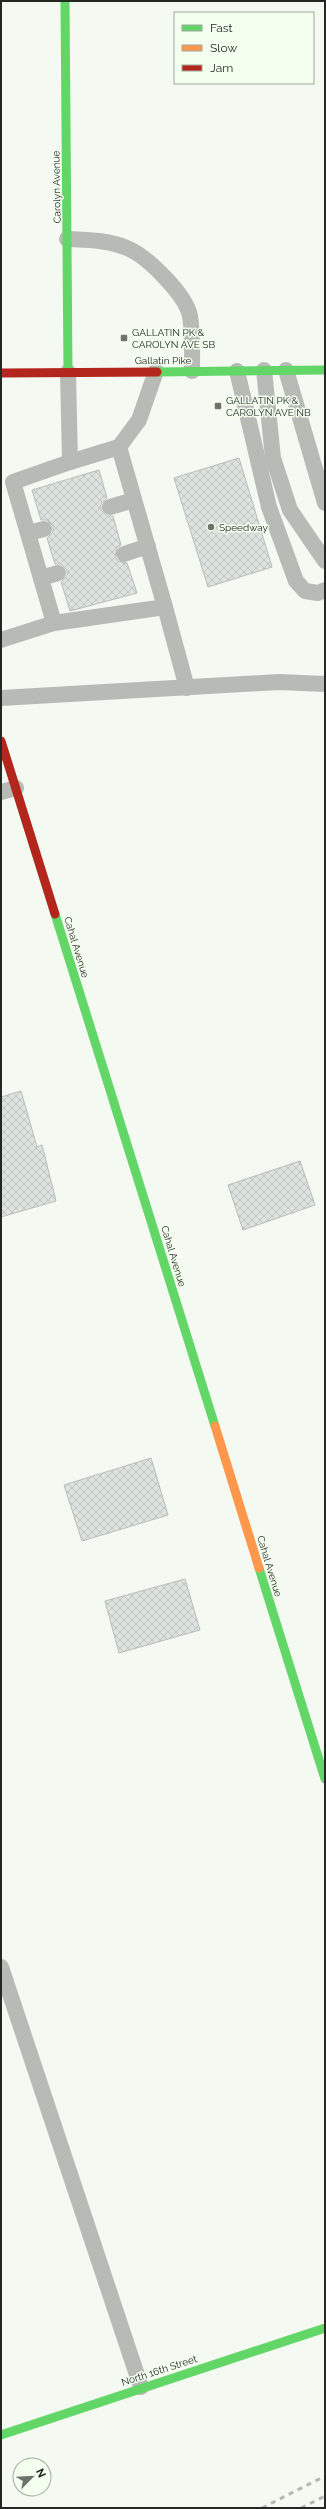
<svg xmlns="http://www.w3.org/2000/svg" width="326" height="2509" font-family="Raleway,sans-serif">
	<defs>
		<pattern id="building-cross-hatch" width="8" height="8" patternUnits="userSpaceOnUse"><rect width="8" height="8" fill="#dde3de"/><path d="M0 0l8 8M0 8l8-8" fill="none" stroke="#bec3be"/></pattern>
	</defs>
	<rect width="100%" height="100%" fill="#f4faf2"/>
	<g fill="url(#building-cross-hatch)" stroke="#b7bdb8">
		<path d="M 239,458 L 272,567 L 208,587 L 174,478 Z"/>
		<path d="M 99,470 L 107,498 L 101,504 L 101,510 L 107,516 L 113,516 L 121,545 L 117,548 L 115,557 L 118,561 L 127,563 L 137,593 L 70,611 L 61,582 L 67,576 L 67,570 L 61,564 L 55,564 L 47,538 L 53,532 L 53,526 L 47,520 L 41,520 L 32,490 Z"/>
		<path d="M 21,1091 L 37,1147 L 42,1145 L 56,1201 L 1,1217 L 1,1097 Z"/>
		<path d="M 300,1161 L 315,1205 L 243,1230 L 228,1185 Z"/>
		<path d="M 151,1458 L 168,1515 L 82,1541 L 64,1485 Z"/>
		<path d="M 185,1579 L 200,1630 L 119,1653 L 105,1601 Z"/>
	</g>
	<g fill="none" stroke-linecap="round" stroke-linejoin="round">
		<g stroke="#b8bab6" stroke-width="16">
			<path d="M 67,239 C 87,240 108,240 127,248 C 147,256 186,295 190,316 C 193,334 192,353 192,371"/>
			<path d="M 264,370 L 273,458 L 290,510 L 325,561"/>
			<path d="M 286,370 L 325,503"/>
			<path d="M 237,371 L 269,507 L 296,581 L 305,591 L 318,593 L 325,590"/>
			<path d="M 70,462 L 119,447 L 139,420 L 156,371"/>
			<path d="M 110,507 L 134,500"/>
			<path d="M 29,533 L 44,529"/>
			<path d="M 124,554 L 148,546"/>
			<path d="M 41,578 L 58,573"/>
			<path d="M 165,607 L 187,688"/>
			<path d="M 54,623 L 165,607 L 119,447"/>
			<path d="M 1,640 L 54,623 L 13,482 L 70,462 L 68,372"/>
			<path d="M 1,698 L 279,682 L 325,684"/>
			<path d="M 1,792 L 16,788"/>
			<path d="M 1,1967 L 141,2387"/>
		</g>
		<g stroke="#63d668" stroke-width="9">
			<path d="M 65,1 L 68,372"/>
			<path d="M 157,372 L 325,370"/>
			<path d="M 55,914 L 215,1426"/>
			<path d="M 259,1568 L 325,1779"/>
			<path d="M 1,2435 L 325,2328"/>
		</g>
		<path stroke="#ff974d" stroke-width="9" d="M 215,1426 L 259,1568"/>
		<g stroke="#b3261e" stroke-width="9">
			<path d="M 1,373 L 157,372"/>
			<path d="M 1,741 L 55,914"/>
		</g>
		<g stroke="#b3b6b1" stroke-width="3" stroke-dasharray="5 5" stroke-linecap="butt">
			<path d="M 262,2508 L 325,2476"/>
			<path d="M 301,2508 L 325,2496"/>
		</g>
	</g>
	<g fill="#6d726b" stroke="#f3feee" stroke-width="1.5">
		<rect x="120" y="334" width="8" height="8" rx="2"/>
		<rect x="214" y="402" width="8" height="8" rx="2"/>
		<circle cx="211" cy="527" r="4"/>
	</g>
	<g text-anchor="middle" stroke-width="3" stroke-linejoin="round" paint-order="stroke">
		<g font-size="10" fill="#242823" stroke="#f3feee">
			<text transform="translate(56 187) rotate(-91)" y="4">Carolyn Avenue</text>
			<text x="163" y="364">Gallatin Pike</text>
			<text transform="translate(77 947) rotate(73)" y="4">Cahal Avenue</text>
			<text transform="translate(174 1256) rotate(73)" y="4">Cahal Avenue</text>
			<text transform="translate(270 1566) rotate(73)" y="4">Cahal Avenue</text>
			<text transform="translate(159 2370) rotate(-18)" y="4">North 16th Street</text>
		</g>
		<g font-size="10" fill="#242823" stroke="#f3feee" text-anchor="start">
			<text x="132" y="336">GALLATIN PK &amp;<tspan x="132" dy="12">CAROLYN AVE SB</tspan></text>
			<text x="226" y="404">GALLATIN PK &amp;<tspan x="226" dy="12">CAROLYN AVE NB</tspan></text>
			<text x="219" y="531">Speedway</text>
		</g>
	</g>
	<rect width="326" height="2509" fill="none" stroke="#242823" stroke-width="4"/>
	<rect x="174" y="12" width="140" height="72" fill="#f3feee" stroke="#a0a89d"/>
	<rect x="182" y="25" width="20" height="6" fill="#63d668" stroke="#a0a89d"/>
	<text x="210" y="32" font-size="12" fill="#242823">Fast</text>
	<rect x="182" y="45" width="20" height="6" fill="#ff974d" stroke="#a0a89d"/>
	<text x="210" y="52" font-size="12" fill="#242823">Slow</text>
	<rect x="182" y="65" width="20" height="6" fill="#b3261e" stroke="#a0a89d"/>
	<text x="210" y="72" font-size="12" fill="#242823">Jam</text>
	<g transform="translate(32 2477) rotate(66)"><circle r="19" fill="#f3feee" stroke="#a0a89d"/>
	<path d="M0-3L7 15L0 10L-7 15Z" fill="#6d726b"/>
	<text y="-6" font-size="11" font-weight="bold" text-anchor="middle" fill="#242823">N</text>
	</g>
</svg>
